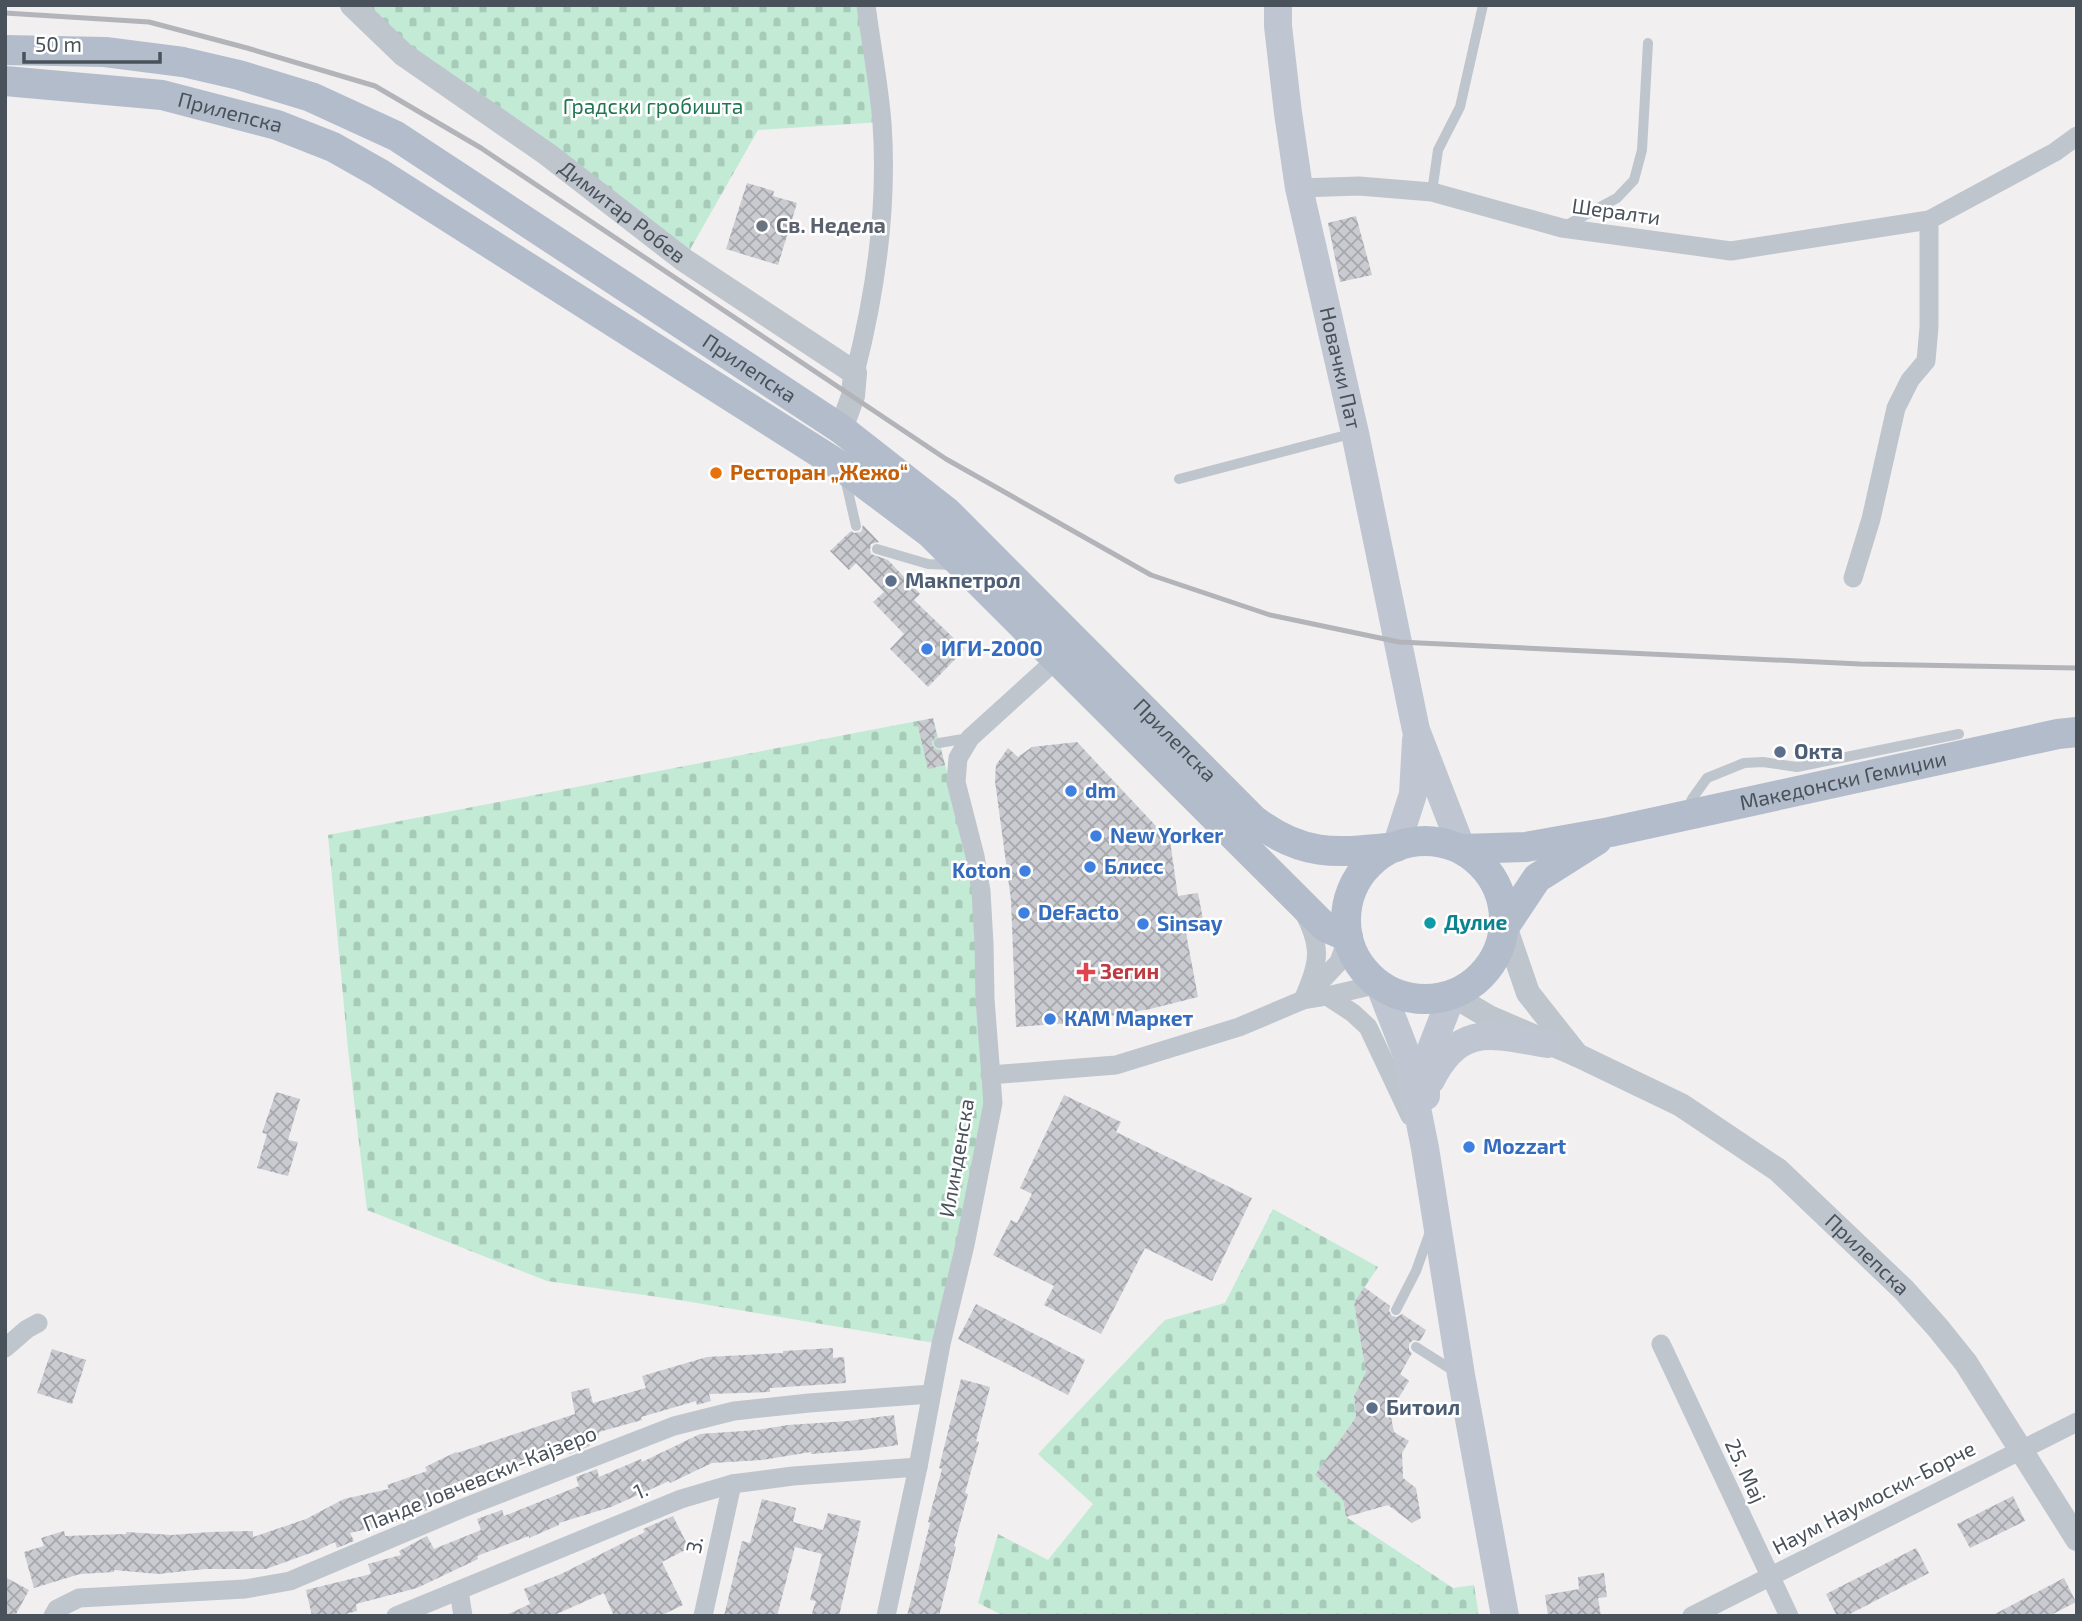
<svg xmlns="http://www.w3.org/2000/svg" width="2082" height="1621" font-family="'Exo 2',sans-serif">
	<defs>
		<pattern id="cemetery-stones" width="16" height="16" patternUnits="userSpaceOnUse" patternTransform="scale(1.75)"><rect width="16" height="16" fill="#c2ead5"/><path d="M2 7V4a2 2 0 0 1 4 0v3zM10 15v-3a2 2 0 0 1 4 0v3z" fill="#a8cab9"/></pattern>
		<pattern id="building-cross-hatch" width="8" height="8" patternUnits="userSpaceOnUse" patternTransform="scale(1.75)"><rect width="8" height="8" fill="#c9cbd1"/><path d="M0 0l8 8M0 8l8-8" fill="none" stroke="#a5a7ad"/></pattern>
	</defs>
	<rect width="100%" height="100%" fill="#f1efef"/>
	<g fill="url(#cemetery-stones)">
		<path d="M 352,5 L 866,5 L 882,122 L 758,130 L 684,260 Z"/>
		<path d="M 933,718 L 950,783 L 975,856 L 993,1103 L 941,1344 L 679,1300 L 547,1281 L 367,1210 L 348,1049 L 328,835 Z"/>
		<path d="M 1273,1209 L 1378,1267 L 1354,1303 L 1366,1372 L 1354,1396 L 1356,1417 L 1315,1475 L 1343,1500 L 1346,1517 L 1453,1588 L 1474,1585 L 1479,1616 L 1004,1616 L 978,1603 L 998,1534 L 1048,1560 L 1093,1504 L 1038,1454 L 1165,1320 L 1225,1303 Z"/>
	</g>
	<g fill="url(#building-cross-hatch)">
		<path d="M 747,183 L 774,191 L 773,196 L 797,203 L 778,265 L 726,249 Z"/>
		<path d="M 1356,216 L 1372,275 L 1340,282 L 1328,223 Z"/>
		<path d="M 863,525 L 879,542 L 871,544 L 870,550 L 871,554 L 888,560 L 920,594 L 914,600 L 965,649 L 928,687 L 890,649 L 904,634 L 873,602 L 884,592 L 856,563 L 849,570 L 830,551 L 851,531 L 854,533 L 861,532 Z"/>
		<path d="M 933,718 L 937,736 L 932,740 L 932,745 L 936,750 L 941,750 L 945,765 L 928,769 L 917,722 Z"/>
		<path d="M 1077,742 L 1170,841 L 1178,896 L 1198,893 L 1205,930 L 1186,933 L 1198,997 L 1150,1009 L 1069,1023 L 1016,1027 L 1011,900 L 995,781 L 996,765 L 1008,748 L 1018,757 L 1032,747 Z"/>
		<path d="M 276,1092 L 300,1099 L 288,1140 L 298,1142 L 288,1176 L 257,1168 L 267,1134 L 262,1133 Z"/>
		<path d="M 1064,1095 L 1121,1122 L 1116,1132 L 1252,1198 L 1212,1281 L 1145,1248 L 1101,1334 L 1044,1305 L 1054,1286 L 993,1255 L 1011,1220 L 1017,1223 L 1032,1194 L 1020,1188 Z"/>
		<path d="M 1364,1287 L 1390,1306 L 1389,1311 L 1392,1316 L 1397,1317 L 1402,1314 L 1426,1330 L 1420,1341 L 1413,1340 L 1409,1344 L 1409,1350 L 1412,1353 L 1400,1374 L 1409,1381 L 1390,1412 L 1394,1432 L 1409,1441 L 1402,1453 L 1403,1478 L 1416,1488 L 1421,1518 L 1412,1523 L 1388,1505 L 1346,1517 L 1343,1500 L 1315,1475 L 1356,1417 L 1354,1396 L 1366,1372 L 1354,1303 Z"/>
		<path d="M 976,1304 L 1085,1360 L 1068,1395 L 958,1339 Z"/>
		<path d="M 833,1348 L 833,1358 L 844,1357 L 846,1383 L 770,1388 L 770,1392 L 709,1394 L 711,1401 L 697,1405 L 696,1401 L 641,1417 L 642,1420 L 599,1432 L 599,1438 L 588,1441 L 590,1446 L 569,1454 L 567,1448 L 512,1466 L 513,1469 L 471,1483 L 429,1505 L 430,1509 L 404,1520 L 350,1533 L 354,1541 L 337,1548 L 335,1542 L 316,1551 L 266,1569 L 205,1569 L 158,1574 L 114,1570 L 114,1572 L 80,1574 L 34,1588 L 24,1552 L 44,1546 L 41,1538 L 64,1531 L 65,1536 L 126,1534 L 126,1532 L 172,1535 L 210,1532 L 253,1531 L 253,1537 L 306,1519 L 344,1499 L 389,1489 L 387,1485 L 427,1471 L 425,1467 L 456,1452 L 457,1453 L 575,1414 L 571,1392 L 589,1388 L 593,1403 L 646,1388 L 642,1376 L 707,1357 L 783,1353 L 783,1351 Z"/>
		<path d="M 52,1349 L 86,1360 L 72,1404 L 37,1393 Z"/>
		<path d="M 961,1379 L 990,1387 L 976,1441 L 979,1442 L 965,1493 L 968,1494 L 954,1546 L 956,1547 L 939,1616 L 907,1616 L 930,1523 L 928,1522 L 942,1469 L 939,1468 Z"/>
		<path d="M 894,1415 L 898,1445 L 863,1450 L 811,1454 L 811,1452 L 762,1460 L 712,1463 L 670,1483 L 669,1481 L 611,1507 L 559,1523 L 559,1525 L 529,1538 L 529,1536 L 477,1556 L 478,1559 L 417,1588 L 356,1604 L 357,1611 L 338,1616 L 312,1616 L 306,1590 L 371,1574 L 368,1564 L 401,1555 L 399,1551 L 427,1536 L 434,1549 L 481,1530 L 477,1519 L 502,1510 L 504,1516 L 579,1486 L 576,1477 L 597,1469 L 599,1477 L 641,1459 L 642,1462 L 700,1434 L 757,1430 L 788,1425 L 848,1421 Z"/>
		<path d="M 2013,1496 L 2025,1521 L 1970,1548 L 1957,1524 Z"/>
		<path d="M 762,1499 L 796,1508 L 793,1522 L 823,1530 L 828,1513 L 861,1521 L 839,1616 L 811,1616 L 816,1601 L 810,1600 L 822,1554 L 795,1547 L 777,1616 L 724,1616 L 742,1541 L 750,1543 Z"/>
		<path d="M 673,1516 L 689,1548 L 662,1562 L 683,1605 L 660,1616 L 614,1616 L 604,1593 L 552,1616 L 504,1616 L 530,1604 L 524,1589 L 561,1574 L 645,1532 L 643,1529 Z"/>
		<path d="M 1916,1548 L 1929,1573 L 1846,1616 L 1837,1616 L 1826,1594 Z"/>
		<path d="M 1604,1573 L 1607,1597 L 1598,1598 L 1601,1616 L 1548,1616 L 1545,1595 L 1579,1589 L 1578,1577 Z"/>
		<path d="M 5,1577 L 29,1590 L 15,1616 L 5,1616 Z"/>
		<path d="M 2064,1578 L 2076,1602 L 2049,1616 L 1991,1616 Z"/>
	</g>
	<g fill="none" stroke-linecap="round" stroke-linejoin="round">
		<g stroke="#bfc5cd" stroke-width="10">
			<path d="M 1432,192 L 1438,150 L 1460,107 L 1483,5"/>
			<path d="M 1565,226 L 1617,198 L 1634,180 L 1642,150 L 1648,43"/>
			<path d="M 845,478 L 856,526"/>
			<path d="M 1179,479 L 1354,433"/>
			<path d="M 877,549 L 928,564 L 951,565"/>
			<path d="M 939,743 L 969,738"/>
			<path d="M 1687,810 L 1692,799 L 1707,778 L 1744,763 L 1763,762 L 1797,767 L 1959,734"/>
			<path d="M 1396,1310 L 1416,1271 L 1430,1232"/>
			<path d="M 1416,1347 L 1457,1373"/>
		</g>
		<g stroke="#bfc5cd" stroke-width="19">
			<path d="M 1299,188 L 1359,186 L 1432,192 L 1562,228 L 1731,251 L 1929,220 L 2055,152 L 2077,136"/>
			<path d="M 855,373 C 876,291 888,208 882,123 C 879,84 871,44 866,5"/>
			<path d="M 1853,578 L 1871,519 L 1896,408 L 1910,380 L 1926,361 L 1929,327 L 1929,220"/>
			<path d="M 1309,994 L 1339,962 L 1348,937"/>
			<path d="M 1327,996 L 1379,984"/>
			<path d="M 1303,1000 C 1318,964 1323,950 1305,915"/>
			<path d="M 990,1075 L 1116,1065 L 1239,1027 L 1303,1000 L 1327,996 L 1353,1013 L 1368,1027 L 1410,1116"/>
			<path d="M 1661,1344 L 1789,1616"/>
			<path d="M 5,1348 L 27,1329 L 38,1323"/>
			<path d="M 459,1591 L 463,1616"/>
			<path d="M 53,1616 L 57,1609 L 79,1598 L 245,1589 L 290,1581 L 463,1508 L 674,1426 L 734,1411 L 809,1403 L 931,1394"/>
			<path d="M 396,1616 L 681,1499 L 732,1484 L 793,1476 L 918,1467"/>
			<path d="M 703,1616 L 732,1484"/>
			<path d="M 886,1616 L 918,1467 L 941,1344 L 965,1245 L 993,1103 L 985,999 L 984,944 L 981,891 L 975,856 L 956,782 L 958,758 L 970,738 L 1056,660"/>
			<path d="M 1692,1616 L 2077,1422"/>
		</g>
		<g stroke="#bfc5cd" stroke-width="24">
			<path id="s1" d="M 352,5 L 404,55 L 547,154 L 684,260 L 855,373 L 853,396 L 841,429"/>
			<path d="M 1505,926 L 1528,993 L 1577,1055"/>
			<path id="s2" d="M 1452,995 L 1489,1017 L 1577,1055 L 1681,1105 L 1778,1170 L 1904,1290 L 1938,1328 L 1966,1363 L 2077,1539"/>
		</g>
		<g stroke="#bfc6d1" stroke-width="28">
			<path id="s3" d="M 1278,5 L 1278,26 L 1288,113 L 1299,188 L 1355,433 L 1416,730 L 1462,849"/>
			<path d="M 1396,847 L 1413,794 L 1416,740"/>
			<path d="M 1379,984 L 1406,1053 L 1425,1148 L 1461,1375 L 1505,1616"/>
			<path d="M 1431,1080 C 1460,1022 1493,1035 1548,1044"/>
			<path d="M 1426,1096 L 1426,1062 L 1452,995"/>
		</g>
		<g stroke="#b2bccb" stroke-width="30">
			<path id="s4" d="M 5,50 L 105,52 L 183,62 L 239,75 L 311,97 L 396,136 L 841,429 L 947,512 L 1254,820 C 1304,858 1337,853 1396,847"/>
			<path id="s5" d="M 5,81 L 162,95 L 277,125 L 333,147 L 379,173 L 842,467 L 930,533 L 1325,927 L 1348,937"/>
			<circle cx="1425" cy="920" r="79"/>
			<path id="s6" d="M 1462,849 L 1526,847 L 1610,832 L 2058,734 L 2077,732"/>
			<path d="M 1505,926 L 1537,878 L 1597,840"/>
		</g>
		<path stroke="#b2b4b9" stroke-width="5" d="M 5,13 L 149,22 L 247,48 L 375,86 L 481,148 L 946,459 L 1151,575 L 1270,615 L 1399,642 L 1860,664 L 2077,668"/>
	</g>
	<circle fill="#6b7280" stroke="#fff" stroke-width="2.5" cx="762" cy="226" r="7"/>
	<circle fill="#e8710a" stroke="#fff" stroke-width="2.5" cx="716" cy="473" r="7"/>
	<g fill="#5c6f8a" stroke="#fff" stroke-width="2.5">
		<circle cx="891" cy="581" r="7"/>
		<circle cx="1780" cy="752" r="7"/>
		<circle cx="1372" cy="1408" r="7"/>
	</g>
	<g fill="#3f7fe0" stroke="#fff" stroke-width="2.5">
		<circle cx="927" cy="649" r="7"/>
		<circle cx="1071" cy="791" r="7"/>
		<circle cx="1096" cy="836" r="7"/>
		<circle cx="1090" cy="867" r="7"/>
		<circle cx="1025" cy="871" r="7"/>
		<circle cx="1024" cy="913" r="7"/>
		<circle cx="1143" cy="924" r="7"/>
		<circle cx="1050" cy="1019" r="7"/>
		<circle cx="1469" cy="1147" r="7"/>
	</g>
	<circle fill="#0f9aa8" stroke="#fff" stroke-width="2.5" cx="1430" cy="923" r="7"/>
	<path fill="#e0444e" stroke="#fff" stroke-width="2.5" d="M1082.5 961.5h7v7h7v7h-7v7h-7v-7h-7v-7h7z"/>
	<g text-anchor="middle" stroke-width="5" stroke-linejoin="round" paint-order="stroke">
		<g font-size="21" fill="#217552" stroke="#fff">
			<text x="653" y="114">Градски гробишта</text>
		</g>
		<g font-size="21" fill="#49515b" stroke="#fff">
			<text dy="7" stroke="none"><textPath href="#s5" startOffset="228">Прилепска</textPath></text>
			<text dy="7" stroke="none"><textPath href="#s1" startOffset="341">Димитар Робев</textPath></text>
			<text transform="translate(1616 212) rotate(8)" y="7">Шералти</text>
			<text dy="7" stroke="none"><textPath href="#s4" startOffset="828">Прилепска</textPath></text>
			<text dy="7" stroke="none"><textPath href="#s3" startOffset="369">Новачки Пат</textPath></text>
			<text dy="7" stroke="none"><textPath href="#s4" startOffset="1395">Прилепска</textPath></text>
			<text dy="7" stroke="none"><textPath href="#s6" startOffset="388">Македонски Гемиџии</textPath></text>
			<text transform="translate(957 1158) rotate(-80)" y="7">Илинденска</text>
			<text dy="7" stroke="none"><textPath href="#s2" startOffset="494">Прилепска</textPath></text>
			<text transform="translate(1745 1471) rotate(65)" y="7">25. Мај</text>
			<text transform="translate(480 1479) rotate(-22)" y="7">Панде Јовчевски-Кајзеро</text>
			<text transform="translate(641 1491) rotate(-23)" y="7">1.</text>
			<text transform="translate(1874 1498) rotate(-27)" y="7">Наум Наумоски-Борче</text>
			<text transform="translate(695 1545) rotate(-78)" y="7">3.</text>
		</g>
		<g font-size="21" font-weight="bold" fill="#5b616d" stroke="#fff" text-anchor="start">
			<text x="776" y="233">Св. Недела</text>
		</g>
		<g font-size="21" font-weight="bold" fill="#c56008" stroke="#fff" text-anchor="start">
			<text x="730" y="480">Ресторан „Жежо“</text>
		</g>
		<g font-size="21" font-weight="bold" fill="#4e5e75" stroke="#fff" text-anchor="start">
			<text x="905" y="588">Макпетрол</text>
			<text x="1794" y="759">Окта</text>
			<text x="1386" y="1415">Битоил</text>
		</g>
		<g font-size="21" font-weight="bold" fill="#366cbe" stroke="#fff" text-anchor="start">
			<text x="941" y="656">ИГИ-2000</text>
			<text x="1085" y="798">dm</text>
			<text x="1110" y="843">New Yorker</text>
			<text x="1104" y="874">Блисс</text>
			<text x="1011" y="878" text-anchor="end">Koton</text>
			<text x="1038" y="920">DeFacto</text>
			<text x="1157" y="931">Sinsay</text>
			<text x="1064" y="1026">КАМ Маркет</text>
			<text x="1483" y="1154">Mozzart</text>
		</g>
		<g font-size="21" font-weight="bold" fill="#0d838f" stroke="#fff" text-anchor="start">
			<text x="1444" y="930">Дулие</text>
		</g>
		<g font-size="21" font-weight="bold" fill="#be3a42" stroke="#fff" text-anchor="start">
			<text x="1100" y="979">Зегин</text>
		</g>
	</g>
	<rect width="2082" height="1621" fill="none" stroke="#49515b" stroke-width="14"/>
	<path d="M24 52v10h136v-10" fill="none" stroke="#49515b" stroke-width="3.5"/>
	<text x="35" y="52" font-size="21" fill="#49515b" stroke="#ffffff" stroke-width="5" paint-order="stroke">50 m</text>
</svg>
